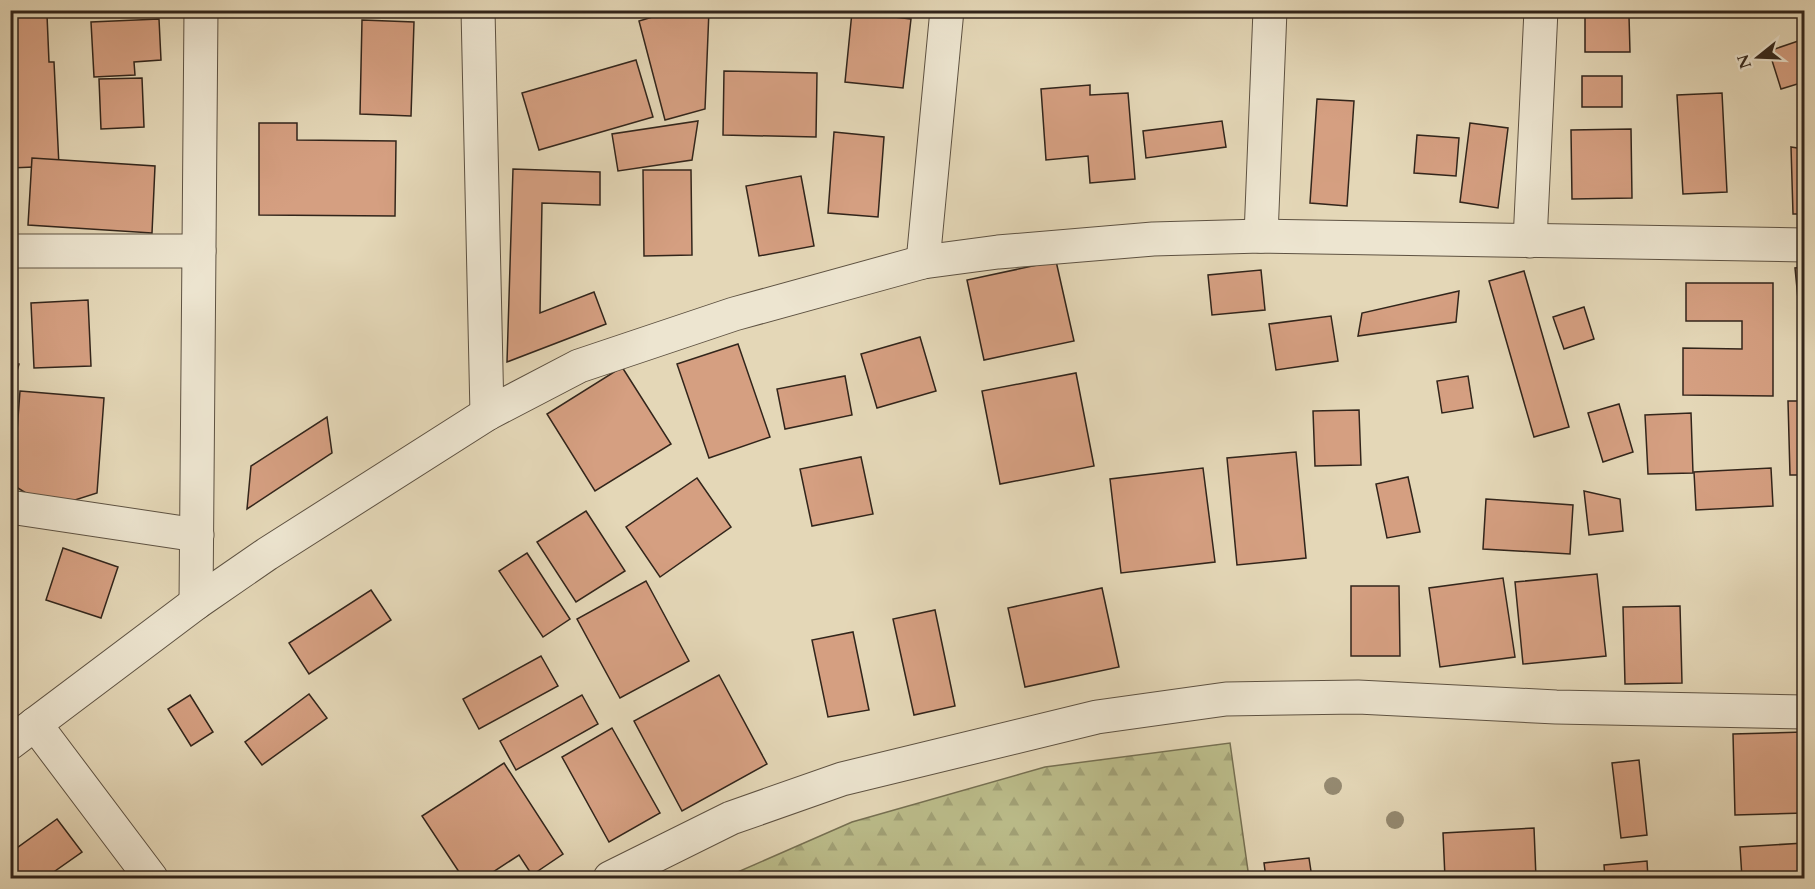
<svg xmlns="http://www.w3.org/2000/svg" width="1815" height="889" font-family="Cardo,serif">
	<defs>
		<pattern id="forest-firs" width="22" height="20" patternUnits="userSpaceOnUse" patternTransform="scale(1.5)"><rect width="22" height="20" fill="#bbbc8a"/><path d="M5 1l3.5 6h-7zM16 11l3.5 6h-7z" fill="#a1a176"/></pattern>
	</defs>
	<rect width="100%" height="100%" fill="#e4d7b7"/>
	<filter id="stains"><feTurbulence type="fractalNoise" baseFrequency=".00333" numOctaves="4"/><feColorMatrix values="0 0 0 0 .2 0 0 0 0 .09 0 0 0 0 .02 0 0 0 .5 -.17"/></filter>
	<radialGradient id="worn" r=".72"><stop offset=".6" stop-color="#630" stop-opacity="0"/><stop offset="1" stop-color="#630" stop-opacity=".3"/></radialGradient>
	<path fill="url(#forest-firs)" stroke="#767052" stroke-width="1.5" d="M 1230,743 L 1249,878 L 724,878 L 852,822 L 1045,767 Z"/>
	<g fill="#d59f81" stroke="#32251b" stroke-width="1.5">
		<path d="M 676,10 L 709,10 L 705,109 L 665,120 L 639,21 Z"/>
		<path d="M 852,12 L 911,19 L 903,88 L 845,82 Z"/>
		<path d="M 47,15 L 49,62 L 54,62 L 59,166 L 10,168 L 10,17 Z"/>
		<path d="M 1629,16 L 1630,52 L 1585,52 L 1585,17 Z"/>
		<path d="M 159,19 L 161,60 L 134,62 L 135,75 L 94,77 L 91,22 Z"/>
		<path d="M 362,20 L 414,22 L 411,116 L 360,114 Z"/>
		<path d="M 1804,39 L 1804,82 L 1781,89 L 1769,51 Z"/>
		<path d="M 636,60 L 653,117 L 539,150 L 522,93 Z"/>
		<path d="M 724,71 L 817,73 L 816,137 L 723,135 Z"/>
		<rect x="1582" y="76" width="40" height="31"/>
		<path d="M 142,78 L 144,127 L 101,129 L 99,79 Z"/>
		<path d="M 1090,85 L 1090,95 L 1128,93 L 1135,179 L 1090,183 L 1088,156 L 1046,160 L 1041,89 Z"/>
		<path d="M 1722,93 L 1727,192 L 1683,194 L 1677,95 Z"/>
		<path d="M 1317,99 L 1354,101 L 1347,206 L 1310,203 Z"/>
		<path d="M 698,121 L 692,160 L 618,171 L 612,134 Z"/>
		<path d="M 1222,121 L 1226,147 L 1146,158 L 1143,131 Z"/>
		<path d="M 259,123 L 297,123 L 297,140 L 396,141 L 395,216 L 259,215 Z"/>
		<path d="M 1470,123 L 1508,128 L 1498,208 L 1460,202 Z"/>
		<path d="M 1631,129 L 1632,198 L 1572,199 L 1571,130 Z"/>
		<path d="M 834,132 L 884,137 L 878,217 L 828,213 Z"/>
		<path d="M 1417,135 L 1459,138 L 1456,176 L 1414,173 Z"/>
		<path d="M 1791,147 L 1804,149 L 1804,214 L 1793,214 Z"/>
		<path d="M 32,158 L 155,166 L 152,233 L 28,225 Z"/>
		<path d="M 513,169 L 600,172 L 600,205 L 542,203 L 540,313 L 594,292 L 606,324 L 507,362 Z"/>
		<path d="M 643,170 L 691,170 L 692,255 L 644,256 Z"/>
		<path d="M 801,176 L 814,246 L 759,256 L 746,186 Z"/>
		<path d="M 1056,261 L 1074,341 L 984,360 L 967,280 Z"/>
		<path d="M 1804,267 L 1804,329 L 1801,330 L 1795,268 Z"/>
		<path d="M 1261,270 L 1265,310 L 1212,315 L 1208,275 Z"/>
		<path d="M 1524,271 L 1569,427 L 1534,437 L 1489,281 Z"/>
		<path d="M 1686,283 L 1773,283 L 1773,396 L 1683,395 L 1683,348 L 1742,349 L 1742,321 L 1686,321 Z"/>
		<path d="M 1459,291 L 1456,322 L 1358,336 L 1362,313 Z"/>
		<path d="M 88,300 L 91,366 L 34,368 L 31,303 Z"/>
		<path d="M 1584,307 L 1594,339 L 1564,349 L 1553,317 Z"/>
		<path d="M 1331,316 L 1338,361 L 1276,370 L 1269,324 Z"/>
		<path d="M 920,337 L 936,391 L 877,408 L 861,354 Z"/>
		<path d="M 738,344 L 770,437 L 709,458 L 677,364 Z"/>
		<path d="M 10,362 L 19,364 L 10,396 Z"/>
		<path d="M 622,367 L 671,444 L 595,491 L 547,414 Z"/>
		<path d="M 1076,373 L 1094,466 L 1000,484 L 982,391 Z"/>
		<path d="M 845,376 L 852,415 L 785,429 L 777,389 Z"/>
		<path d="M 1468,376 L 1473,408 L 1442,413 L 1437,381 Z"/>
		<path d="M 20,391 L 104,398 L 97,493 L 50,508 L 13,485 Z"/>
		<path d="M 1788,401 L 1804,401 L 1804,475 L 1790,475 Z"/>
		<path d="M 1619,404 L 1633,452 L 1603,462 L 1588,413 Z"/>
		<path d="M 1359,410 L 1361,465 L 1315,466 L 1313,411 Z"/>
		<path d="M 1691,413 L 1693,473 L 1648,474 L 1645,415 Z"/>
		<path d="M 327,417 L 332,453 L 247,509 L 251,466 Z"/>
		<path d="M 1296,452 L 1306,558 L 1237,565 L 1227,458 Z"/>
		<path d="M 861,457 L 873,514 L 812,526 L 800,469 Z"/>
		<path d="M 1203,468 L 1215,562 L 1121,573 L 1110,479 Z"/>
		<path d="M 1771,468 L 1773,506 L 1696,510 L 1694,472 Z"/>
		<path d="M 1408,477 L 1420,532 L 1387,538 L 1376,484 Z"/>
		<path d="M 697,478 L 731,527 L 660,577 L 626,527 Z"/>
		<path d="M 1584,491 L 1620,499 L 1623,531 L 1589,535 Z"/>
		<path d="M 1486,499 L 1573,505 L 1570,554 L 1483,549 Z"/>
		<path d="M 586,511 L 625,571 L 576,602 L 537,542 Z"/>
		<path d="M 63,548 L 118,567 L 101,618 L 46,600 Z"/>
		<path d="M 527,553 L 570,619 L 543,637 L 499,571 Z"/>
		<path d="M 1597,574 L 1606,656 L 1523,664 L 1515,582 Z"/>
		<path d="M 1503,578 L 1515,657 L 1440,667 L 1429,588 Z"/>
		<path d="M 646,581 L 689,661 L 620,698 L 577,619 Z"/>
		<path d="M 1351,586 L 1399,586 L 1400,656 L 1351,656 Z"/>
		<path d="M 1102,588 L 1119,667 L 1025,687 L 1008,608 Z"/>
		<path d="M 371,590 L 391,620 L 309,674 L 289,643 Z"/>
		<path d="M 1680,606 L 1682,683 L 1625,684 L 1623,607 Z"/>
		<path d="M 935,610 L 955,706 L 914,715 L 893,619 Z"/>
		<path d="M 853,632 L 869,710 L 828,717 L 812,640 Z"/>
		<path d="M 541,656 L 558,686 L 479,729 L 463,699 Z"/>
		<path d="M 719,675 L 767,764 L 682,811 L 634,721 Z"/>
		<path d="M 309,694 L 327,718 L 262,765 L 245,742 Z"/>
		<path d="M 190,695 L 213,732 L 191,746 L 168,709 Z"/>
		<path d="M 582,695 L 598,724 L 516,770 L 500,741 Z"/>
		<path d="M 612,728 L 660,813 L 609,842 L 562,757 Z"/>
		<path d="M 1804,732 L 1804,813 L 1735,815 L 1733,734 Z"/>
		<path d="M 1639,760 L 1647,835 L 1621,838 L 1612,763 Z"/>
		<path d="M 504,763 L 563,854 L 532,875 L 519,855 L 484,878 L 463,878 L 422,816 Z"/>
		<path d="M 57,819 L 82,852 L 45,878 L 10,878 L 10,853 Z"/>
		<path d="M 1534,828 L 1536,878 L 1445,878 L 1443,833 Z"/>
		<path d="M 1804,843 L 1804,878 L 1742,878 L 1740,847 Z"/>
		<path d="M 1309,858 L 1312,878 L 1266,878 L 1264,863 Z"/>
		<path d="M 1647,861 L 1648,878 L 1605,878 L 1604,865 Z"/>
	</g>
	<g fill="none" stroke-linecap="round" stroke-linejoin="round">
		<g stroke="#5e5242" stroke-width="35">
			<g id="minor">
				<path d="M 478,10 L 487,414"/>
				<path d="M 1261,236 L 1270,10"/>
				<path d="M 1530,241 L 1541,10"/>
				<path d="M 10,251 L 199,251"/>
				<path d="M 923,262 L 947,10"/>
				<path d="M 10,507 L 197,535"/>
				<path d="M 196,603 L 201,10"/>
				<path d="M 35,724 L 151,878"/>
				<path d="M 10,743 L 196,603 L 267,554 L 487,414 L 579,366 L 734,314 L 923,262 L 998,252 L 1153,239 L 1261,236 L 1804,245"/>
				<path d="M 610,878 L 731,818 L 842,779 L 1097,717 L 1226,699 L 1358,697 L 1556,707 L 1804,712"/>
			</g>
		</g>
		<use href="#minor" stroke="#ede5d0" stroke-width="33"/>
	</g>
	<g fill="#958a71">
		<circle cx="1333" cy="786" r="9"/>
		<circle cx="1395" cy="820" r="9"/>
	</g>
	<rect width="1815" height="889" fill="none" stroke="#e4d7b7" stroke-width="36"/>
	<rect x="12" y="12" width="1791" height="865" fill="none" stroke="#32251b" stroke-width="3"/>
	<rect x="18" y="18" width="1779" height="853" fill="none" stroke="#32251b" stroke-width="1.5"/>
	<g transform="translate(1758 57) rotate(252)" stroke="#ede5d0" stroke-width="4.5" paint-order="stroke">
	<path d="M0-4.5L10 22L0 15L-10 22Z" fill="#32251b"/>
	<text y="-9" font-size="16" font-weight="bold" text-anchor="middle" fill="#32251b">N</text>
	</g>
	<rect width="100%" height="100%" filter="url(#stains)"/>
	<rect width="100%" height="100%" fill="url(#worn)"/>
</svg>
